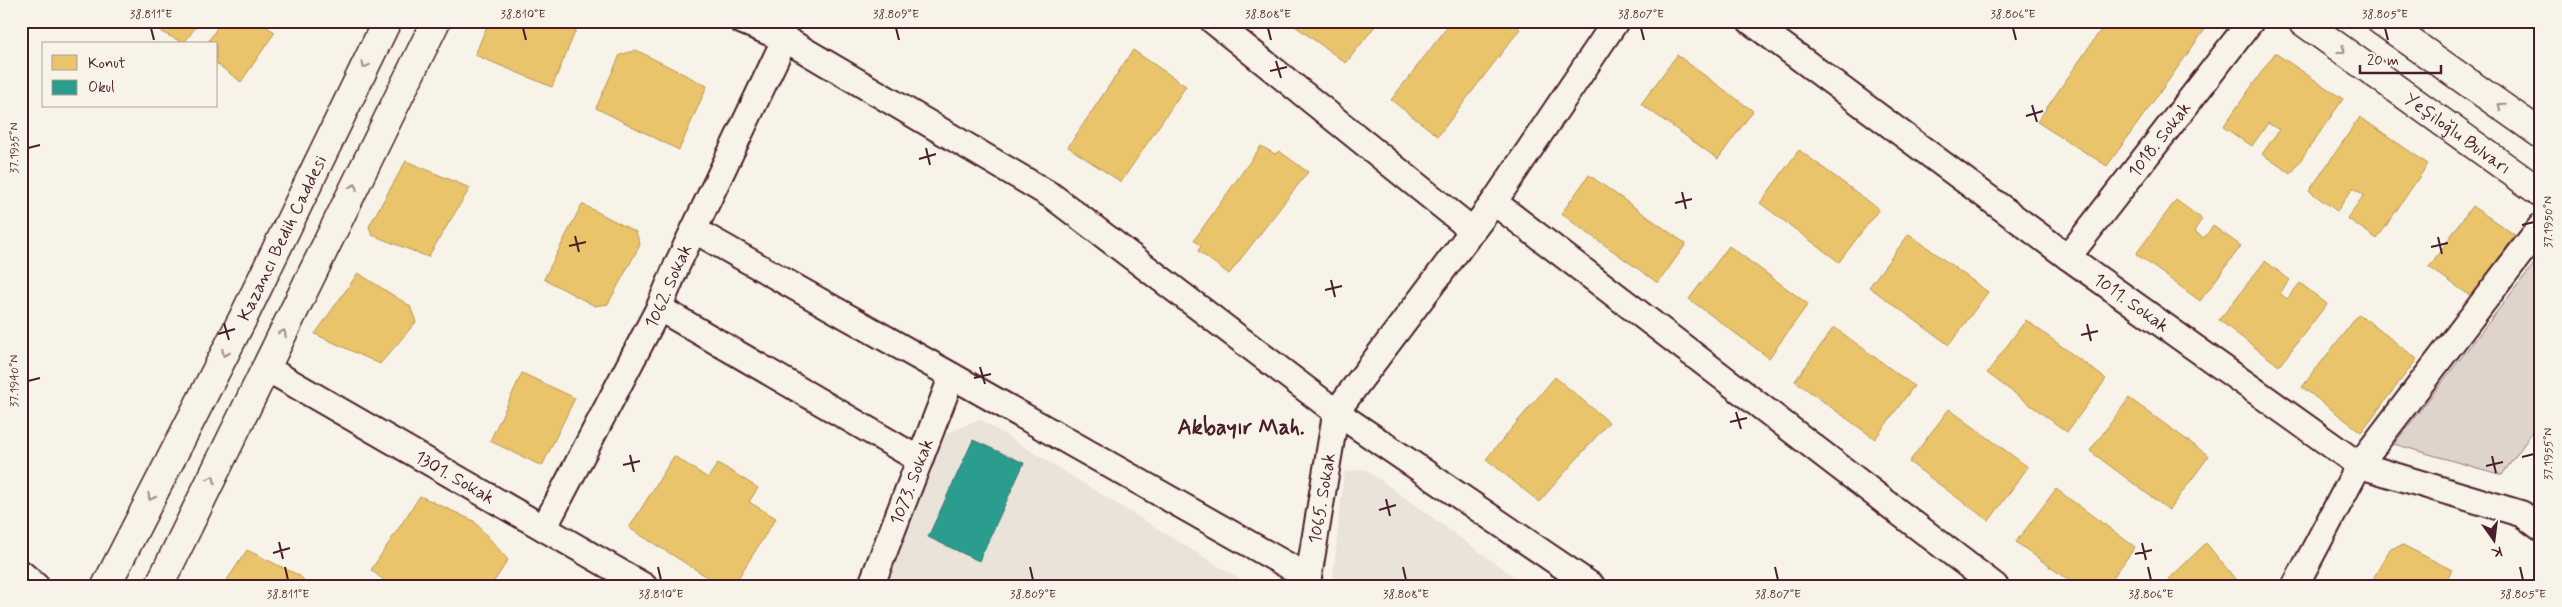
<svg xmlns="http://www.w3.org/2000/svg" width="2562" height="607" font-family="Mynerve,sans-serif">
	<rect width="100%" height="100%" fill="#f7f3e8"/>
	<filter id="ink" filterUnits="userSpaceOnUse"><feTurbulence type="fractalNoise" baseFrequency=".02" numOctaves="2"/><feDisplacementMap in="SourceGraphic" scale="10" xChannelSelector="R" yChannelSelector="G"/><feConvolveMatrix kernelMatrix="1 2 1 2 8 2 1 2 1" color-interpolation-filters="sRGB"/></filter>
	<g filter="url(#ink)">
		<g fill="#eae3da">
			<path d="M 979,419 L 1251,586 L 884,586 L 940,437 Z"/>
			<path d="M 1365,469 L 1527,586 L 1332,586 L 1344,472 Z"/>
		</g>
		<path fill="#ded4cc" stroke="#947a7c" d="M 2541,255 L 2541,420 L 2502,475 L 2394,444 Z"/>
		<g fill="#e9c46a" stroke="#b99257">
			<path d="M 162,21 L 200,21 L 184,43 L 161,32 Z"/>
			<path d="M 221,21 L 257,21 L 275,32 L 241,82 L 216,63 L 216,44 L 207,44 Z"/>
			<path d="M 489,21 L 567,21 L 578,25 L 552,87 L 475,55 Z"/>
			<path d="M 1288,21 L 1379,21 L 1346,63 Z"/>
			<path d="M 1452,21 L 1510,21 L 1520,29 L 1438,136 L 1391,100 Z"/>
			<path d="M 2107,21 L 2211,21 L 2107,166 L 2037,122 Z"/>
			<path d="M 636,50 L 707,86 L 679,150 L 596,108 L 620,55 Z"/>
			<path d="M 1133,50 L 1186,86 L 1121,182 L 1068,147 Z"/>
			<path d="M 2275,53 L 2343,99 L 2291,174 L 2262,154 L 2279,130 L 2268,123 L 2252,146 L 2223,127 Z"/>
			<path d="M 1677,55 L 1753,111 L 1718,159 L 1641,104 Z"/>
			<path d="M 2360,117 L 2428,164 L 2377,239 L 2347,218 L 2364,195 L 2353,188 L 2337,211 L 2309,191 Z"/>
			<path d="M 1261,146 L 1275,154 L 1279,151 L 1308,172 L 1229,274 L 1198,251 L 1201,246 L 1194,240 Z"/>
			<path d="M 1799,150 L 1879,209 L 1839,262 L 1760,203 Z"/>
			<path d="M 406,161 L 470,188 L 428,257 L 372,235 L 369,226 Z"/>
			<path d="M 1589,175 L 1686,244 L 1658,283 L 1561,214 Z"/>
			<path d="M 2176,200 L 2202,219 L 2194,231 L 2204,238 L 2213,226 L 2241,246 L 2200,301 L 2136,254 Z"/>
			<path d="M 582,204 L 636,232 L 640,245 L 608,304 L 595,306 L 544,279 Z"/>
			<path d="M 2472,206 L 2515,235 L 2472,297 L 2429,267 Z"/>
			<path d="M 1909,234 L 1988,292 L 1949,345 L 1869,287 Z"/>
			<path d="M 1729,246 L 1808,304 L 1769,358 L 1689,299 Z"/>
			<path d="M 2265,261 L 2290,280 L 2280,293 L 2287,299 L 2300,283 L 2327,304 L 2279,366 L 2219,320 Z"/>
			<path d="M 358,273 L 410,306 L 416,322 L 380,364 L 315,334 Z"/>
			<path d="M 2359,314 L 2417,359 L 2361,432 L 2302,387 Z"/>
			<path d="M 2026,320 L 2106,379 L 2067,432 L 1987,373 Z"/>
			<path d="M 1834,327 L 1914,386 L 1875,439 L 1795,381 Z"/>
			<path d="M 522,373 L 575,398 L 542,466 L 490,441 Z"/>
			<path d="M 1555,377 L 1609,422 L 1539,502 L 1486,459 Z"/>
			<path d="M 2129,398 L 2209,456 L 2169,510 L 2090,451 Z"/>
			<path d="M 1949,409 L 2028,467 L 1989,521 L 1909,462 Z"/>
			<path d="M 674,456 L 708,478 L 718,463 L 758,488 L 749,502 L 776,518 L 733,586 L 722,586 L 629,528 Z"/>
			<path d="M 2056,489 L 2135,547 L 2107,586 L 2076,586 L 2016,542 Z"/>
			<path d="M 420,496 L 474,521 L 508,560 L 491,586 L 391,586 L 371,570 Z"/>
			<path d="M 2206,543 L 2241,586 L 2162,586 Z"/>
			<path d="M 2403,545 L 2452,570 L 2443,586 L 2369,586 L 2390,549 Z"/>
			<path d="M 247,550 L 300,576 L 309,586 L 223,586 Z"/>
		</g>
		<path fill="#2a9d8f" stroke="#347771" d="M 973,440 L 1024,463 L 979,561 L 928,537 Z"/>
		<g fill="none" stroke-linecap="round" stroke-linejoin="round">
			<g stroke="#4a1f2b" stroke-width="29">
				<g id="minor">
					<path d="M 742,21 L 785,39 L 1052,196 L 1336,412 L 1592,586"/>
					<path d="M 1213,21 L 1472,230"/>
					<path id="s1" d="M 1750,21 L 2068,257 L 2359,465 L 2522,514 L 2541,528"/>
					<path d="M 1494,202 L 1995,586"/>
					<path d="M 694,230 L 1308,577"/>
					<path id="s2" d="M 2068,257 L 2251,21"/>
					<path d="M 659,308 L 920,460"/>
					<path id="s3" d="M 266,368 L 644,586"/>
					<path id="s4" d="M 544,528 L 659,308 L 677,265 L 785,39"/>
					<path d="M 21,573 L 36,586"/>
					<path id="s5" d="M 871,586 L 952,376"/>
					<path id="s6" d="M 1307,586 L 1336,412 L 1494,202 L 1616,21"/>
					<path d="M 2295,586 L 2359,465 L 2541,226"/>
				</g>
			</g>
			<g stroke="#4a1f2b" stroke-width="31">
				<g id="secondary">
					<path id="s7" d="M 2302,21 L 2541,193"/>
					<path d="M 2381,21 L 2541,134"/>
					<path id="s8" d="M 106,586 L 244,316 L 387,21"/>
					<path d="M 159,586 L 436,21"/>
				</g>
			</g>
			<use href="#minor" stroke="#f7f3e8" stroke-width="25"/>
			<use href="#secondary" stroke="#f7f3e8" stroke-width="28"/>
		</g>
		<defs><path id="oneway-chevron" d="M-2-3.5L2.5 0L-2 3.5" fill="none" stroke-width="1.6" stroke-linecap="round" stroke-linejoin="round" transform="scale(1.25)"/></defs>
		<g stroke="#a0898a">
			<use href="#oneway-chevron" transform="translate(2342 50) rotate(36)"/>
			<use href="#oneway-chevron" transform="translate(365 65) rotate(116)"/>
			<use href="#oneway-chevron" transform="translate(2501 106) rotate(-145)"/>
			<use href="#oneway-chevron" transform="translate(354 187) rotate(-64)"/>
			<use href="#oneway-chevron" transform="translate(283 333) rotate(-64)"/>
			<use href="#oneway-chevron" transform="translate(225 353) rotate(117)"/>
			<use href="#oneway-chevron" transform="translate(212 479) rotate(-64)"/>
			<use href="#oneway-chevron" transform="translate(151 497) rotate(117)"/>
		</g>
	</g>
	<path fill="none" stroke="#4a1f2b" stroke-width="2" d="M 151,28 L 154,40M 523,28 L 526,40M 896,28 L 899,40M 1268,28 L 1271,40M 1641,28 L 1644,40M 2013,28 L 2016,40M 2385,28 L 2388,40M 1276,61 L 1281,78M 1270,71 L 1287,67M 2032,105 L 2037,122M 2026,116 L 2043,111M 28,148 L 40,145M 926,148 L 930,165M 919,159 L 936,154M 1682,192 L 1686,209M 1675,203 L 1692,199M 2522,225 L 2534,222M 575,236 L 579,252M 2438,237 L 2442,254M 569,246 L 586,242M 2431,247 L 2448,243M 1331,280 L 1335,297M 1325,290 L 1342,286M 224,323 L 229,340M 2087,324 L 2091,341M 218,334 L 235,329M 2081,335 L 2098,331M 980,367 L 985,384M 974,378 L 991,374M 28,381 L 40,378M 1736,412 L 1741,429M 1730,422 L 1747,418M 630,455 L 634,472M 2492,456 L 2496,473M 2522,457 L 2534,454M 623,465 L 640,461M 2486,466 L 2503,462M 1386,499 L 1390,516M 1379,510 L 1396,505M 279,542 L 283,559M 2142,543 L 2146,560M 273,553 L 290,548M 2135,554 L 2152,550M 285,567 L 288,580M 658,567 L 661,580M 1030,567 L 1033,580M 1403,567 L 1406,580M 1775,567 L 1778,580M 2148,567 L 2151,580M 2520,567 L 2523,580"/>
	<g text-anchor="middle" stroke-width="5" stroke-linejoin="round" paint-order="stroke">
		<g font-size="18" fill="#4a1f2b" stroke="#f7f3e8">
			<text dy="6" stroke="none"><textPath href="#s7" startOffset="192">Yeşiloğlu Bulvarı</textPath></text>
			<text dy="6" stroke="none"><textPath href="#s2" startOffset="149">1018. Sokak</textPath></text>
			<text dy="6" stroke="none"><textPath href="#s8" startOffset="390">Kazancı Bedih Caddesi</textPath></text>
			<text dy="6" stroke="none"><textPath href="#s4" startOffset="272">1062. Sokak</textPath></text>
			<text dy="6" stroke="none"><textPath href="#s1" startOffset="474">1011. Sokak</textPath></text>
			<text dy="6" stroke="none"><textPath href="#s3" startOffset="218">1301. Sokak</textPath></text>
			<text dy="6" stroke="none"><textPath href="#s5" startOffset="112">1073. Sokak</textPath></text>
			<text dy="6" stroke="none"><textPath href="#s6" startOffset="89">1065. Sokak</textPath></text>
		</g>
		<g font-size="22" font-weight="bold" fill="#4a1f2b" stroke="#f7f3e8">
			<text x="1241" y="434">Akbayır Mah.</text>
		</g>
	</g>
	<rect width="2562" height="607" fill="none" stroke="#f7f3e8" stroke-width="55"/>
	<rect x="42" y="42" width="175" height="65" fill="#f7f3e8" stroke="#b29e9c"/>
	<rect x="52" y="55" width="25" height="15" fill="#e9c46a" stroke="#b29e9c"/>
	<text x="88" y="68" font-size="15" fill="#4a1f2b">Konut</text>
	<rect x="52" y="80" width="25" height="15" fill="#2a9d8f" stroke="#b29e9c"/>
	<text x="88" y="92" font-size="15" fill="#4a1f2b">Okul</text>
	<g transform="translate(2494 540) rotate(166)" stroke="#f7f3e8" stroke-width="4" paint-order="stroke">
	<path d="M0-4L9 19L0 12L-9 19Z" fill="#4a1f2b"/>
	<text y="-8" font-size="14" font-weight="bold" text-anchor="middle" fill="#4a1f2b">K</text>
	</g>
	<path d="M2360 65v8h81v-8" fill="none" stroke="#4a1f2b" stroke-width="2.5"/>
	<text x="2367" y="65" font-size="15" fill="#4a1f2b" stroke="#f7f3e8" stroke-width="4" paint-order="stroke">20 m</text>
	<rect x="28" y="28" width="2506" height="552" fill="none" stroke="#4a1f2b" stroke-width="2"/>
	<g font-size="12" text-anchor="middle" fill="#4a1f2b">
		<text x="151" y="18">38.811°E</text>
		<text x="523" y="18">38.810°E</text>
		<text x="896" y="18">38.809°E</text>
		<text x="1268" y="18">38.808°E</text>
		<text x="1641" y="18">38.807°E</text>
		<text x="2013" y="18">38.806°E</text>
		<text x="2385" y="18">38.805°E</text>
		<text transform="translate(14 148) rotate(-90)" y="4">37.1935°N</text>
		<text transform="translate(2548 222) rotate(-90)" y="4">37.1950°N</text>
		<text transform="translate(14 381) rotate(-90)" y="4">37.1940°N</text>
		<text transform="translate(2548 454) rotate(-90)" y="4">37.1955°N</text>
		<text x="288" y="598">38.811°E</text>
		<text x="661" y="598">38.810°E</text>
		<text x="1033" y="598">38.809°E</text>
		<text x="1406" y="598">38.808°E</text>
		<text x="1778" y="598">38.807°E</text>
		<text x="2151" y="598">38.806°E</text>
		<text x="2523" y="598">38.805°E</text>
	</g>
</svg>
